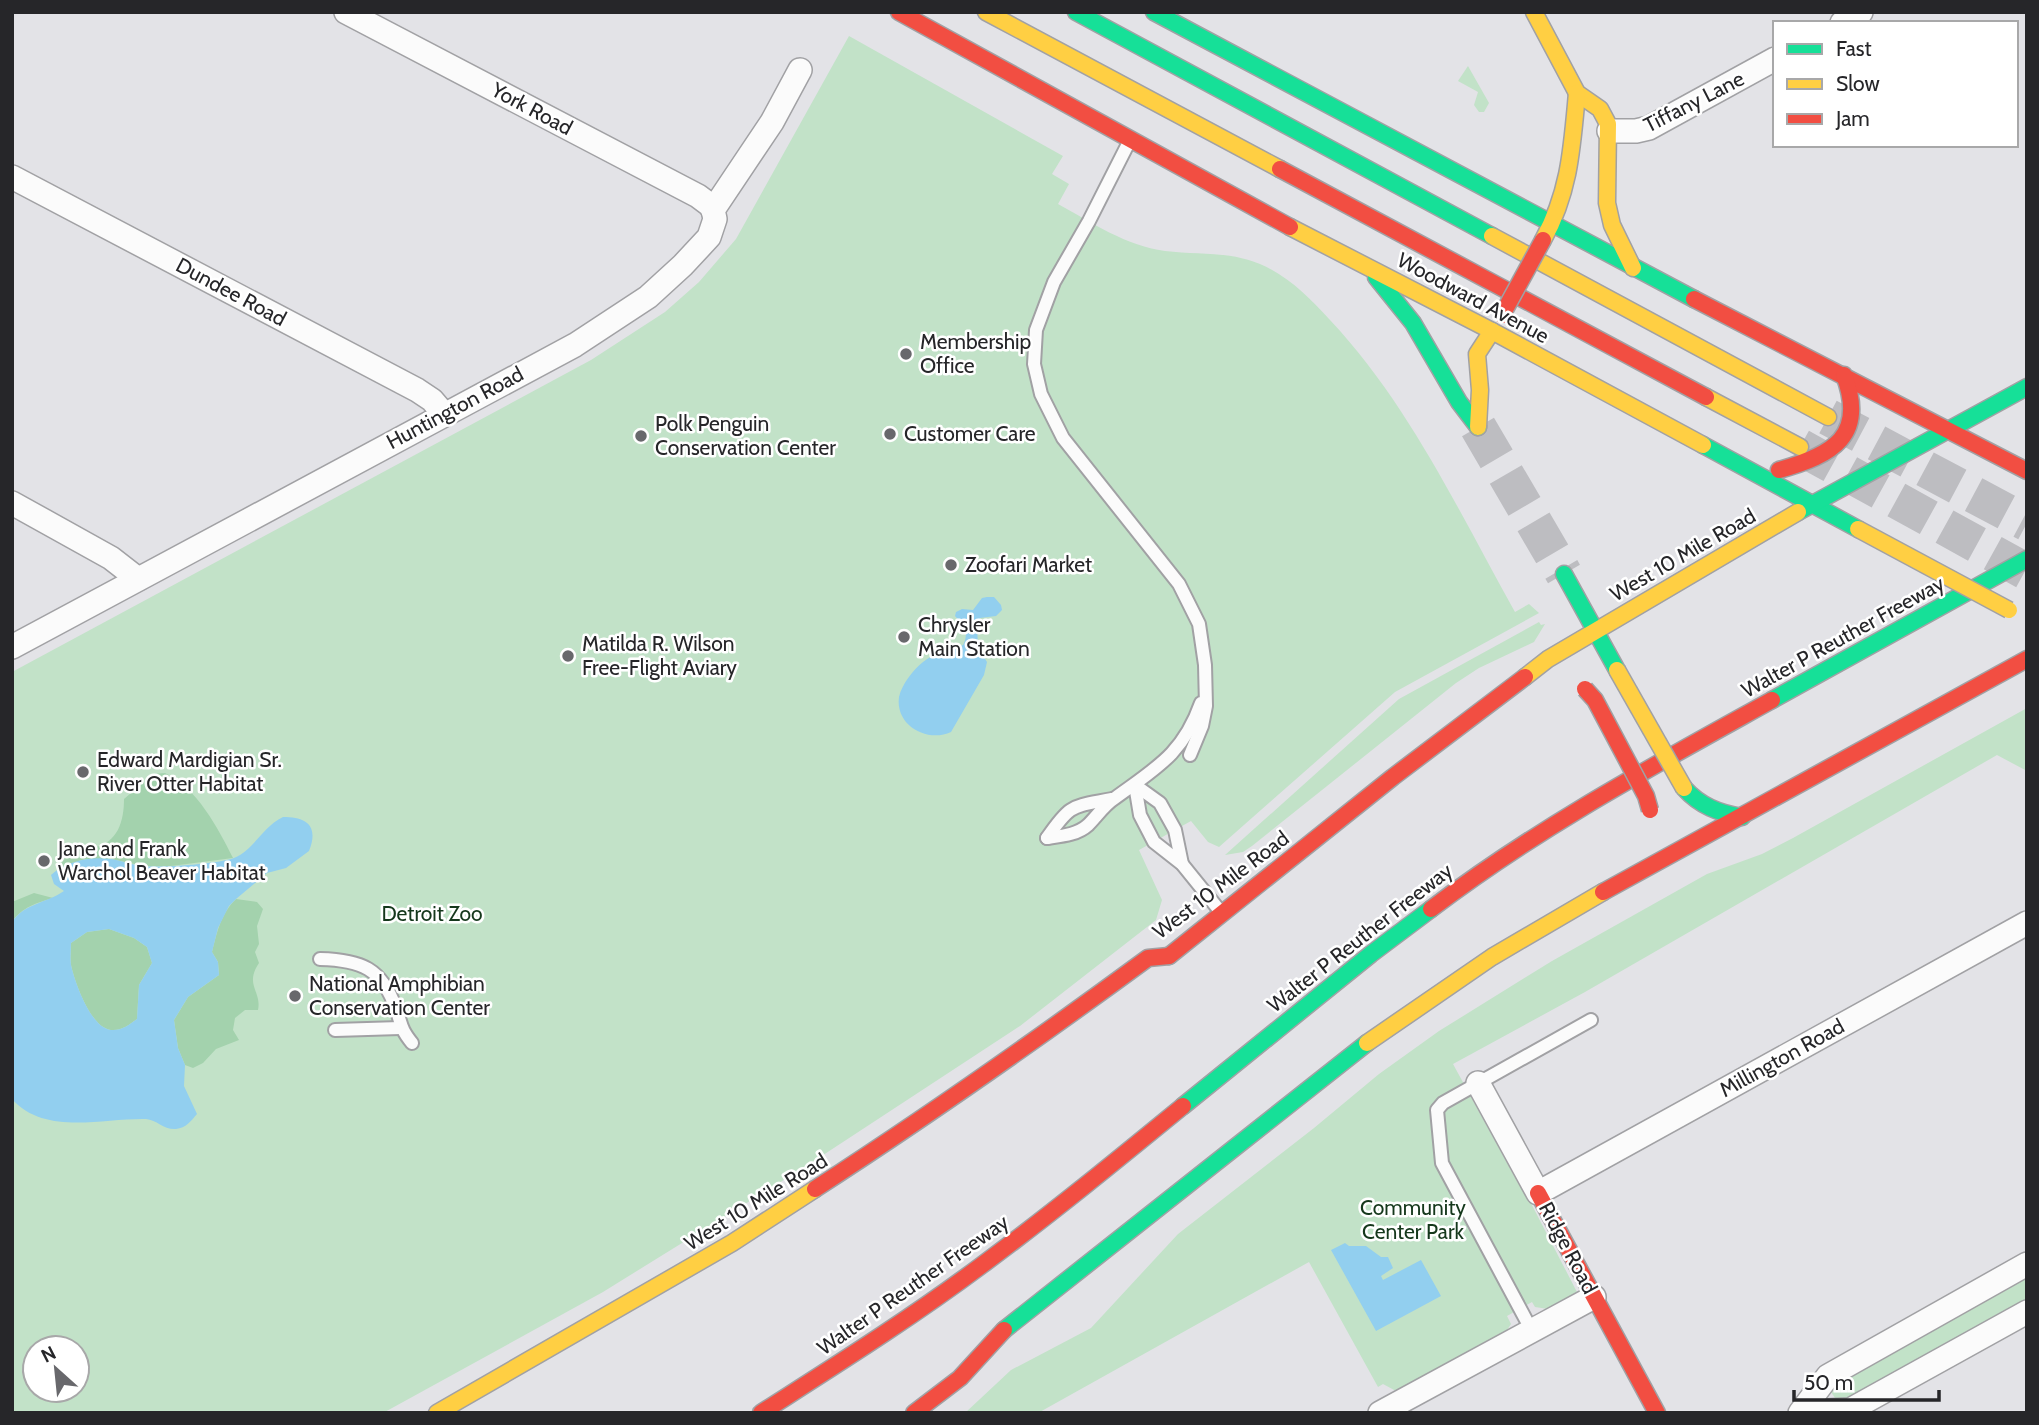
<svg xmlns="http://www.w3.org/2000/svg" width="2039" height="1425" font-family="Cabin,sans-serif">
	<rect width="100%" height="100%" fill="#e3e3e7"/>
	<g fill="#c2e2c8" fill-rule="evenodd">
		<path d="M 849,36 L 1063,156 L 1052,174 L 1069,184 L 1058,204 C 1091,222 1126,246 1165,251 C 1197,255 1229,251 1260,264 C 1288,276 1309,297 1330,320 C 1409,404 1459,512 1515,612 L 1529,604 L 1539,613 L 1395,692 L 1219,847 L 1208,842 L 1191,821 L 1139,850 L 1162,900 L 1156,920 L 1020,1026 L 811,1163 L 603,1292 L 383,1413 L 12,1413 L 12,672 L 591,360 L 665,312 L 699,282 L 736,239 ZM 35,1348 L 77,1348 L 77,1390 L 35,1390 Z"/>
		<path d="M 1468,66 L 1489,103 L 1484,112 L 1479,112 L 1474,105 L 1478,92 L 1458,81 Z"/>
		<path d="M 1539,622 L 1541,625 L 1545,624 L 1534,642 L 1479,668 L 1456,683 L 1252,846 L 1243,852 L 1225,855 L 1399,699 Z"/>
		<path d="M 2027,708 L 2027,771 L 1997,755 L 1585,992 L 1453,1064 L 1518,1183 L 1520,1182 L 1577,1292 L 1548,1309 L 1535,1307 L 1532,1302 L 1507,1316 L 1511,1324 L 1507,1330 L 1396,1391 L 1383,1384 L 1378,1387 L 1309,1262 L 1038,1413 L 965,1413 L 1011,1370 L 1091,1328 L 1178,1234 L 1314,1128 L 1379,1074 L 1439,1031 L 1552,961 L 1707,874 L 1762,854 L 1793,838 Z"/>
		<path d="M 2027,1275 L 2027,1302 L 1845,1400 L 1835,1398 L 1829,1389 L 1837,1378 Z"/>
	</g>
	<g fill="#a3d2ad">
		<path d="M 165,773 C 197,788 218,828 233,858 L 171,866 L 144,866 L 111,859 L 85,859 L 59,867 L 70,851 C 78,849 85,849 93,848 C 118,843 124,821 124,799 L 153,774 Z"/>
		<path d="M 34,893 L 53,898 C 37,903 22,907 12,922 L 12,902 Z"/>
		<path d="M 236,899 L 257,902 L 263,909 L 257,926 L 259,944 L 255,952 L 259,963 C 244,985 262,991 258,1010 L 245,1010 L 235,1018 L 233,1030 L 239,1040 L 216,1049 L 203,1063 L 193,1068 L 185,1065 L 178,1048 L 174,1020 L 188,997 L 219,975 L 218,962 L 212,952 C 217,932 221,913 236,899 Z"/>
		<path d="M 109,929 L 134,938 L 147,947 L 152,963 L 139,985 L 137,1019 C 129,1025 121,1031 111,1030 C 91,1028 75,983 71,965 C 70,958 71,950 71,943 L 87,932 Z"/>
	</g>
	<g fill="#92cfef" fill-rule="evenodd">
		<path d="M 987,597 L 994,597 L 1001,605 L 1002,610 L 996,616 L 980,618 L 977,623 L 978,648 L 987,662 L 984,675 L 951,732 C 928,743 895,726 899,697 C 902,684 913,670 923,662 C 935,652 949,651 963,645 C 970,632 963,625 955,616 L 956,612 L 962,609 L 973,610 L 982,598 Z"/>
		<path d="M 283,817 C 307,817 319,826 309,851 L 286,868 L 267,873 L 236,899 L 229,906 L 218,928 L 212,952 L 218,962 L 219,975 L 188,997 L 174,1020 L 178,1048 L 185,1065 L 184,1086 L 197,1114 C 191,1121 186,1128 176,1129 C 164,1130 157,1120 146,1119 C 102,1118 45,1136 12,1099 L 12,922 C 25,903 47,903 64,891 L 54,884 L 51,875 C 66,861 91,856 111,859 C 122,861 132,865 143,866 C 161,868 218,864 234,858 C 255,849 262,827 283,817 ZM 109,929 L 134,938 L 147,947 L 152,963 L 139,985 L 137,1019 C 129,1025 121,1031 111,1030 C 91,1028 75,983 71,965 C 70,958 71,950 71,943 L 87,932 Z"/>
		<path d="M 1345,1243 L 1349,1246 L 1366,1246 L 1381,1257 L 1388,1257 L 1393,1268 L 1381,1276 L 1383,1280 L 1421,1260 L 1441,1296 L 1376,1331 L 1331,1250 Z"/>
	</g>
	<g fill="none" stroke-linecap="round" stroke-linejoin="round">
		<g stroke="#bdbdc1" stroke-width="37" stroke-dasharray="37 18" stroke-linecap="butt">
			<path d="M 1828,417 L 2027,523"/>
			<path d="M 1478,427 L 1564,574"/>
			<path d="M 1800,447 L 2027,572"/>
		</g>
		<g stroke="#a1a1a4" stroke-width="16">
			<g id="lane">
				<path d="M 1129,142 L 1089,221 L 1054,282 L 1036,330 L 1034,364 L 1041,394 L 1063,438 L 1179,584 L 1199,624 L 1205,665 L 1206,706 L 1202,726 L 1190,755"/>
				<path d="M 1135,785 L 1140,815 L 1154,842 L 1182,864 L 1220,911"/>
				<path d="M 1135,785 L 1160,803 L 1175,830 L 1182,864"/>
				<path d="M 1047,838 C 1061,836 1077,835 1088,825 C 1097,816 1104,805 1115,798 C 1156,768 1183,754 1201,703"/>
				<path d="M 1047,838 C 1071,803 1072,807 1112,799"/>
				<path d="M 320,959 C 361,960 382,968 396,1009 C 402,1025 400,1028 412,1043"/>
				<path d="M 335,1030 L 400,1028"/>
				<path d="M 1532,1331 L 1442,1163 L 1437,1110 L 1443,1103 L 1591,1020"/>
			</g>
		</g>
		<g stroke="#a1a1a4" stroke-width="26">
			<g id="street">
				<path d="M 346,12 L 698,196 L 710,205 L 713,210"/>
				<path d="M 1842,23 L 1861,12"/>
				<path d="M 1609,131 L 1636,131 L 1649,128 L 1775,59"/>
				<path d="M 12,177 L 417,390 L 432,400 L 444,414"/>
				<path d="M 12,503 L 111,558 L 138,579"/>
				<path d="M 12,647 L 575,345 L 648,297 L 683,265 L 709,237 L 715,219 L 713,210 L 772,122 L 800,70"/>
				<path d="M 1478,1083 L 1538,1193 L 2027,923"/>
				<path d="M 1802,1412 L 1850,1410 L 2027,1312"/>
				<path d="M 1380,1413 L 1594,1297"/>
				<path d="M 1800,1413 L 1828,1376 L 2027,1264"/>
			</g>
		</g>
		<g stroke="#a1a1a4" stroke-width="19">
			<g id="fast">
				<path d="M 1076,12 L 1492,236"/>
				<path d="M 1154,12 L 1694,299"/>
				<path d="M 1376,277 L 1413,323 L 1459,402 L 1478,427"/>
				<path d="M 1703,445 L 1858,529"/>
				<path d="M 1798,512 L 2027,387"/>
				<path d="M 1564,574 L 1617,670"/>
				<path d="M 1772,700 L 2027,559"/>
				<path d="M 1684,788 C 1700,806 1719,813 1742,817"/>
				<path d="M 1183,1106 L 1371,954 L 1431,909"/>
				<path d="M 1004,1330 L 1367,1043"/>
			</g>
		</g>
		<g stroke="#a1a1a4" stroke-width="19">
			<g id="slow">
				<path d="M 986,12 L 1280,169"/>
				<path d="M 1534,12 L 1577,93 L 1600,109 L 1608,124 L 1607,203 L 1612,225 L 1633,268"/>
				<path d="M 1290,227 L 1492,331 L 1703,445"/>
				<path d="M 1492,236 L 1828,417"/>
				<path d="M 1543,240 C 1570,191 1572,147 1577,93"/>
				<path d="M 1706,397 L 1800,447"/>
				<path d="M 1478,427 L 1480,390 L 1477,354 L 1492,331"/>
				<path d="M 1525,677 L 1548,659 L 1798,512"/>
				<path d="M 1367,1043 L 1492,957 L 1603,892"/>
				<path d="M 437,1413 L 732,1243 L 815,1189"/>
			</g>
		</g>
		<g stroke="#a1a1a4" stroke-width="19">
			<g id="jam">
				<path d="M 899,12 L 1290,227"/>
				<path d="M 1280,169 L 1706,397"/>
				<path d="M 1694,299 L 2027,471"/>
				<path d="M 1779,470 C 1833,455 1867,436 1844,375"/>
				<path d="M 1603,892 L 2027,659"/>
				<path d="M 1431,909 C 1539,827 1653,766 1772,700"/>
				<path d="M 1169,956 L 1393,777 L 1525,677"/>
				<path d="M 815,1189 C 928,1116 1039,1038 1148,958 L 1169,956"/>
				<path d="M 1538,1193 L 1657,1413"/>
				<path d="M 761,1413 C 836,1365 911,1318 982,1265 C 1051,1214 1117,1160 1183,1106"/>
				<path d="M 914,1413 L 960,1378 L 1004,1330"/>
			</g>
		</g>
		<use href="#lane" stroke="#fbfbfb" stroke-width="12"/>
		<use href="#street" stroke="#fbfbfb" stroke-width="23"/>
		<use href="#fast" stroke="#16e098" stroke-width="16"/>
		<use href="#slow" stroke="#ffcf43" stroke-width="16"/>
		<use href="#jam" stroke="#f24e42" stroke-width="16"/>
		<g stroke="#a1a1a4" stroke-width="19" stroke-linecap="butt">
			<g id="slow-bridge">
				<path d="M 1858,529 L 2009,610"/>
				<path d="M 1617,670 L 1684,788"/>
			</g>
		</g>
		<g stroke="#a1a1a4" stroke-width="19" stroke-linecap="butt">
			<g id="jam-bridge">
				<path d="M 1502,315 L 1543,240"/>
				<path d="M 1585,689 L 1595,700 L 1646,796 L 1650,810"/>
			</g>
		</g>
		<use href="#slow-bridge" stroke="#ffcf43" stroke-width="16"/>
		<use href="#jam-bridge" stroke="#f24e42" stroke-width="16"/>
	</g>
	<g fill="#68686c" stroke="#fff" stroke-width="2.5">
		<circle cx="906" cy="354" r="7"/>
		<circle cx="890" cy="434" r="7"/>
		<circle cx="641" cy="436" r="7"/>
		<circle cx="951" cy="565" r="7"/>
		<circle cx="904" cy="637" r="7"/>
		<circle cx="568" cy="656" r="7"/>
		<circle cx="83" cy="772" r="7"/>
		<circle cx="44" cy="861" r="7"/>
		<circle cx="295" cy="996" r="7"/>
	</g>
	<g text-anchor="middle" stroke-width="5" stroke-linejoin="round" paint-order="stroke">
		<g font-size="21" fill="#262629" stroke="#fff">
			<text transform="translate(1694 102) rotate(-27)" y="7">Tiffany Lane</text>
			<text transform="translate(532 109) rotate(28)" y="7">York Road</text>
			<text transform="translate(231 292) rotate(28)" y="7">Dundee Road</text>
			<text transform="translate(1473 298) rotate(28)" y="7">Woodward Avenue</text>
			<text transform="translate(455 408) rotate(-28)" y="7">Huntington Road</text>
			<text transform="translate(1683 555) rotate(-30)" y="7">West 10 Mile Road</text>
			<text transform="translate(1843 637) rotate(-29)" y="7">Walter P Reuther Freeway</text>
			<text transform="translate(1221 885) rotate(-37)" y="7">West 10 Mile Road</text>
			<text transform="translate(1360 938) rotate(-38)" y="7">Walter P Reuther Freeway</text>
			<text transform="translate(1782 1058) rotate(-29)" y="7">Millington Road</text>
			<text transform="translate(756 1202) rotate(-32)" y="7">West 10 Mile Road</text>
			<text transform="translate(1568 1248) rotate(62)" y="7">Ridge Road</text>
			<text transform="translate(913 1285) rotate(-35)" y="7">Walter P Reuther Freeway</text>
		</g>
		<g font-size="21" fill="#262629" stroke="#fff" text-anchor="start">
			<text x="920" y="349">Membership<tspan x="920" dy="24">Office</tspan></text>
			<text x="655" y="431">Polk Penguin<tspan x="655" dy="24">Conservation Center</tspan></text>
			<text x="904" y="441">Customer Care</text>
			<text x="965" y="572">Zoofari Market</text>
			<text x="918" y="632">Chrysler<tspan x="918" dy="24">Main Station</tspan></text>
			<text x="582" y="651">Matilda R. Wilson<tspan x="582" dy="24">Free-Flight Aviary</tspan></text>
			<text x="97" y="767">Edward Mardigian Sr.<tspan x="97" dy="24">River Otter Habitat</tspan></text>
			<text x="58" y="856">Jane and Frank<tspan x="58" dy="24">Warchol Beaver Habitat</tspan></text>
			<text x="309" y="991">National Amphibian<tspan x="309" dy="24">Conservation Center</tspan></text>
		</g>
		<g font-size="21" fill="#15381c" stroke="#fff">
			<text x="432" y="921">Detroit Zoo</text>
			<text x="1413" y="1215">Community<tspan x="1413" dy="24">Center Park</tspan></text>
		</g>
	</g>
	<rect width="2039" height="1425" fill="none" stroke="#262629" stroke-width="28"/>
	<rect x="1773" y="21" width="245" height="126" fill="#ffffff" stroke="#a8a8a9" stroke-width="2"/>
	<rect x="1787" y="44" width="35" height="10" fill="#16e098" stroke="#a8a8a9" stroke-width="2"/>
	<text x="1836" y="56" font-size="21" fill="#262629">Fast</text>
	<rect x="1787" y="79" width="35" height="10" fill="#ffcf43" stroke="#a8a8a9" stroke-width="2"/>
	<text x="1836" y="91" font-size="21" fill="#262629">Slow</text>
	<rect x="1787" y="114" width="35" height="10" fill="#f24e42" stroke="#a8a8a9" stroke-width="2"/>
	<text x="1836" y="126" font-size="21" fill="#262629">Jam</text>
	<g transform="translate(56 1369) rotate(333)"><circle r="33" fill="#ffffff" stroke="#a8a8a9" stroke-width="2"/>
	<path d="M0-5L12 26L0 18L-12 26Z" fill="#68686c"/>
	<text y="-10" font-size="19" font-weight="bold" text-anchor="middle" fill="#262629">N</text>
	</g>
	<path d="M1794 1390v10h145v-10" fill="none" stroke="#262629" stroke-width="3.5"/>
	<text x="1804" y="1390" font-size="21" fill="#262629" stroke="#ffffff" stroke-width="5" paint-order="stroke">50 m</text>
</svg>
